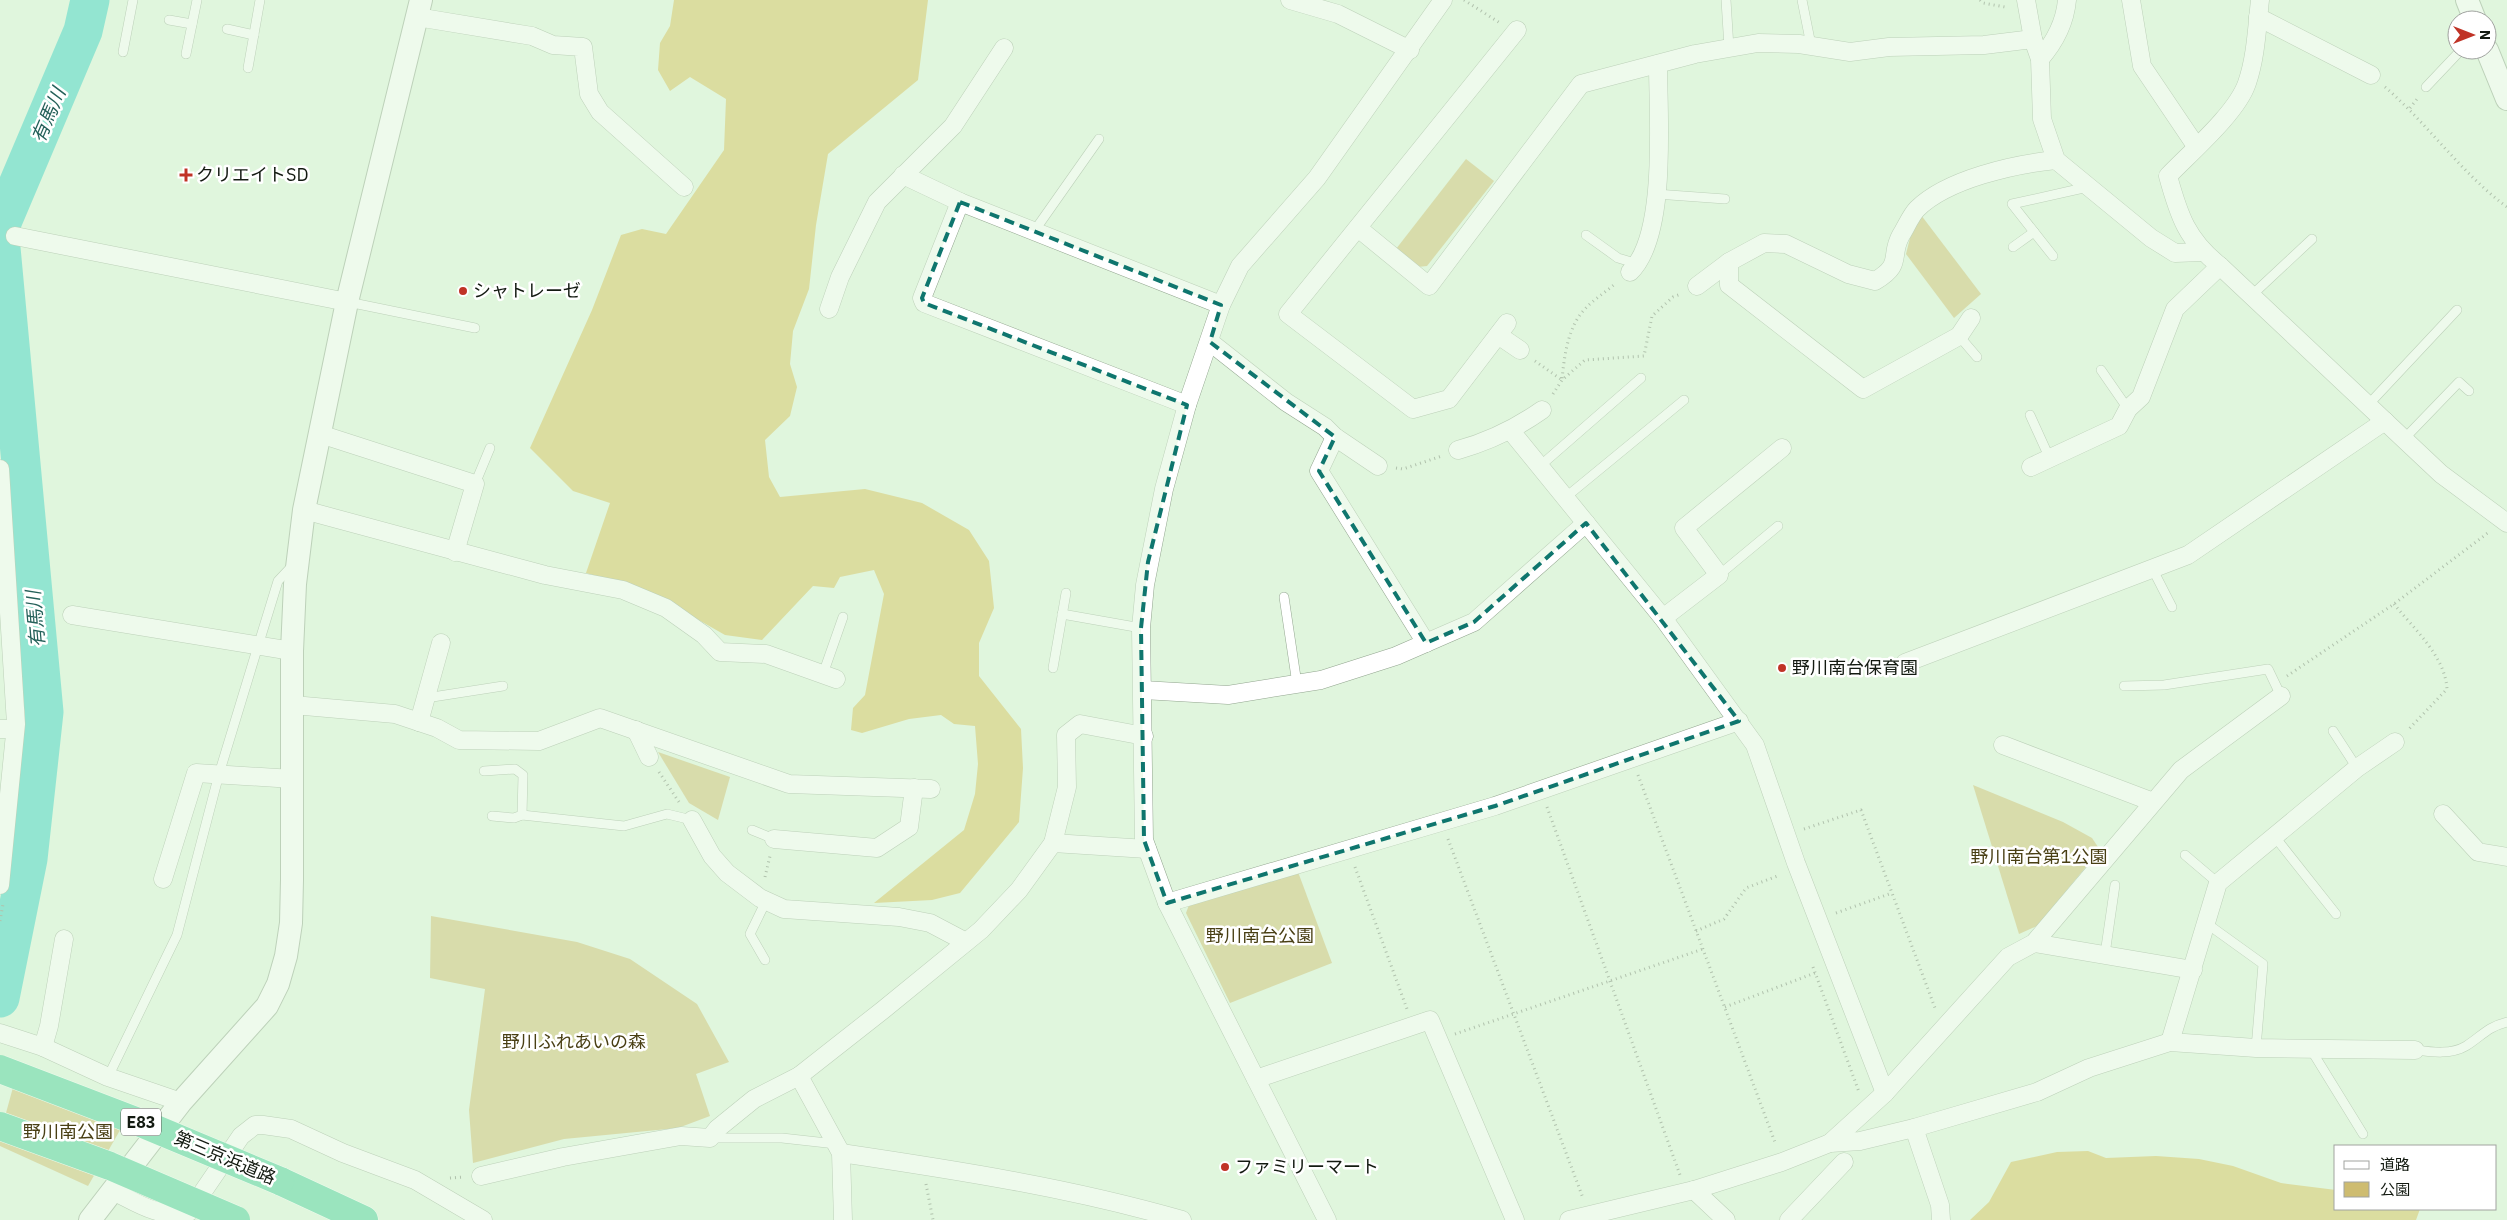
<svg xmlns="http://www.w3.org/2000/svg" width="2507" height="1220" font-family="'IBM Plex Sans','Noto Sans JP',sans-serif">
	<rect width="100%" height="100%" fill="#e0f5dd"/>
	<g fill="#cebc70">
		<path d="M 1466,159 L 1494,181 L 1427,266 L 1417,267 L 1396,249 Z"/>
		<path d="M 1921,215 L 1981,294 L 1954,318 L 1906,254 L 1911,234 Z"/>
		<path d="M 658,752 L 730,777 L 718,820 L 689,803 Z"/>
		<path d="M 1973,785 L 2063,822 L 2092,838 L 2100,850 L 2037,926 L 2019,934 Z"/>
		<path d="M 1298,872 L 1332,963 L 1230,1003 L 1186,913 L 1189,905 Z"/>
		<path d="M 431,916 L 577,942 L 630,959 L 697,1004 L 729,1062 L 696,1074 L 710,1116 L 678,1128 L 564,1139 L 473,1163 L 469,1110 L 485,989 L 430,978 Z"/>
		<path d="M 18,1069 L 131,1111 L 88,1186 L 0,1146 L 0,1135 Z"/>
	</g>
	<g fill="#d6be58">
		<path d="M 674,0 L 928,0 L 918,80 L 828,154 L 816,225 L 809,289 L 793,331 L 790,364 L 797,387 L 790,416 L 765,440 L 769,477 L 780,497 L 865,489 L 922,503 L 969,530 L 989,561 L 994,608 L 979,643 L 979,676 L 1021,729 L 1023,768 L 1019,822 L 960,893 L 932,900 L 874,903 L 964,830 L 975,794 L 978,764 L 975,726 L 954,724 L 941,715 L 909,719 L 862,733 L 851,730 L 853,708 L 865,695 L 884,594 L 874,570 L 840,577 L 834,588 L 813,586 L 762,640 L 725,635 L 648,591 L 586,573 L 610,503 L 573,491 L 530,448 L 592,310 L 621,235 L 642,229 L 666,234 L 724,150 L 726,99 L 690,77 L 670,91 L 658,70 L 660,43 L 670,26 Z"/>
		<path d="M 2088,1151 L 2106,1158 L 2156,1156 L 2199,1159 L 2233,1166 L 2281,1183 L 2336,1190 L 2336,1209 L 2420,1209 L 2416,1220 L 1970,1220 L 1989,1202 L 2011,1162 L 2057,1152 Z"/>
	</g>
	<g fill="none" stroke-linecap="round" stroke-linejoin="round">
		<g stroke="#37d1c3" stroke-width="39">
			<path d="M 0,227 L 83,31 L 90,0"/>
			<path d="M 0,237 L 44,712 L 28,859 L 0,998"/>
		</g>
		<g stroke="#92a58f" stroke-width="10">
			<g id="service">
				<path d="M 1726,0 L 1729,48"/>
				<path d="M 1802,0 L 1811,45"/>
				<path d="M 169,20 L 192,24"/>
				<path d="M 227,29 L 254,35"/>
				<path d="M 123,52 L 133,0"/>
				<path d="M 186,54 L 197,0"/>
				<path d="M 248,68 L 260,0"/>
				<path d="M 2426,87 L 2461,50"/>
				<path d="M 1656,194 L 1725,199"/>
				<path d="M 1035,230 L 1099,139"/>
				<path d="M 1586,235 L 1618,258 L 1638,264"/>
				<path d="M 2013,247 L 2034,232"/>
				<path d="M 2053,256 L 2012,204 L 2088,187"/>
				<path d="M 2252,295 L 2312,239"/>
				<path d="M 348,302 L 475,328"/>
				<path d="M 1959,336 L 1977,357"/>
				<path d="M 2101,370 L 2128,409"/>
				<path d="M 2368,405 L 2457,310"/>
				<path d="M 2030,415 L 2050,459"/>
				<path d="M 2404,439 L 2459,382 L 2469,391"/>
				<path d="M 1540,466 L 1641,378"/>
				<path d="M 475,484 L 490,448"/>
				<path d="M 1566,497 L 1684,400"/>
				<path d="M 2152,568 L 2172,607"/>
				<path d="M 1719,575 L 1778,526"/>
				<path d="M 1284,597 L 1297,684"/>
				<path d="M 1062,614 L 1141,628"/>
				<path d="M 1053,668 L 1066,593"/>
				<path d="M 823,674 L 843,617"/>
				<path d="M 2124,686 L 2164,685 L 2268,669 L 2281,696"/>
				<path d="M 426,698 L 503,686"/>
				<path d="M 2333,731 L 2357,768"/>
				<path d="M 484,771 L 515,769 L 523,775 L 522,815"/>
				<path d="M 492,816 L 514,818 L 522,815 L 624,826 L 667,814 L 692,820"/>
				<path d="M 752,830 L 774,839"/>
				<path d="M 2275,837 L 2336,914"/>
				<path d="M 2185,855 L 2218,883"/>
				<path d="M 2206,923 L 2263,964 L 2256,1048"/>
				<path d="M 2105,954 L 2115,885"/>
				<path d="M 765,960 L 750,934 L 766,901"/>
				<path d="M 2310,1048 L 2363,1134"/>
				<path d="M 2415,1050 C 2431,1052 2451,1055 2466,1046 C 2482,1036 2487,1027 2507,1022"/>
				<path d="M 108,1077 L 177,935 L 219,774 L 258,646 L 278,581 L 293,565"/>
				<path d="M 710,1138 L 782,1138 L 836,1144"/>
			</g>
		</g>
		<g stroke="#92a58f" stroke-width="19">
			<g id="minor">
				<path d="M 1290,0 L 1338,14 L 1410,50"/>
				<path d="M 2026,0 L 2033,39 L 2040,59 L 2042,119 L 2056,160 L 2151,238 L 2175,253 L 2202,252"/>
				<path d="M 2131,0 L 2142,66 L 2196,146"/>
				<path d="M 2260,0 C 2257,27 2256,57 2247,83 C 2237,113 2190,153 2168,176 C 2179,216 2187,240 2220,266 L 2441,474 L 2507,523"/>
				<path d="M 417,17 L 532,36 L 553,45 L 583,47 L 589,94 L 600,112 L 684,187"/>
				<path d="M 2258,17 L 2371,75"/>
				<path d="M 2040,59 C 2054,43 2065,22 2067,0"/>
				<path d="M 903,175 L 960,202"/>
				<path d="M 1358,228 L 1429,286 L 1581,84 L 1695,54 L 1758,43 L 1799,44 L 1850,52 L 1889,47 L 1984,45 L 2033,39"/>
				<path d="M 15,236 L 347,302"/>
				<path d="M 1630,272 C 1668,236 1658,115 1658,64"/>
				<path d="M 1697,286 L 1729,262"/>
				<path d="M 829,309 L 840,277 L 877,202 L 953,126 L 1004,48"/>
				<path d="M 1971,318 L 1959,336 L 1863,389 L 1729,285 L 1729,262 L 1764,243 L 1786,244 L 1848,274 L 1875,281 C 1904,264 1889,256 1901,235 C 1906,227 1911,215 1917,209 C 1947,179 2015,164 2056,160"/>
				<path d="M 1507,323 L 1449,399 L 1413,409 L 1288,314 L 1517,30"/>
				<path d="M 1498,335 L 1520,350"/>
				<path d="M 1210,342 L 1286,402 L 1325,427 L 1335,437 L 1378,466"/>
				<path d="M 1187,405 L 924,303 L 922,298 L 960,202 L 1221,305"/>
				<path d="M 1511,431 L 1663,618 L 1755,745 L 1796,863 L 1885,1093"/>
				<path d="M 320,434 L 475,484 L 455,552"/>
				<path d="M 1335,437 L 1319,471 L 1426,643"/>
				<path d="M 1458,450 C 1490,441 1515,429 1542,410"/>
				<path d="M 2031,467 L 2119,426 L 2128,409 L 2141,397 L 2175,309 L 2220,266"/>
				<path d="M 0,469 L 16,724 L 0,885"/>
				<path d="M 304,510 L 545,575 L 623,590 L 666,608 L 704,635 L 720,652 L 766,654 L 836,679"/>
				<path d="M 72,615 L 292,651"/>
				<path d="M 1663,618 L 1719,575 L 1684,528 L 1782,448"/>
				<path d="M 1905,663 L 2188,555 L 2385,421"/>
				<path d="M 1143,690 L 1228,695 L 1321,680 L 1396,656 L 1474,622 L 1586,523"/>
				<path d="M 293,705 L 395,714 L 437,728 L 459,740 L 539,741 L 600,718 L 789,784 L 931,789"/>
				<path d="M 419,722 L 441,643"/>
				<path d="M 0,729 L 15,729"/>
				<path d="M 636,730 L 649,757"/>
				<path d="M 2003,745 L 2153,802"/>
				<path d="M 2443,814 L 2478,852 L 2507,857"/>
				<path d="M 692,820 L 712,856 L 727,873 L 760,898 L 784,909 L 899,917 L 930,923 L 966,942"/>
				<path d="M 774,839 L 877,848 L 909,827 L 914,788"/>
				<path d="M 1053,843 L 1147,849"/>
				<path d="M 163,879 L 196,773 L 293,779"/>
				<path d="M 1167,903 L 1495,806 L 1739,721"/>
				<path d="M 2034,943 L 2193,970"/>
				<path d="M 0,1033 L 43,1047 L 108,1077 L 181,1102"/>
				<path d="M 2170,1042 L 2218,883 L 2357,768 L 2395,742"/>
				<path d="M 43,1047 L 49,1026 L 64,939"/>
				<path d="M 799,1076 L 841,1153 L 843,1220"/>
				<path d="M 1256,1079 L 1430,1020 L 1515,1220"/>
				<path d="M 1914,1128 L 1940,1205 L 1941,1220"/>
				<path d="M 1830,1143 L 1885,1093 L 2008,957 L 2034,943 L 2181,770 L 2281,696"/>
				<path d="M 841,1153 C 956,1170 1071,1188 1182,1220"/>
				<path d="M 481,1176 L 563,1157 L 681,1136 L 710,1138 L 717,1129 L 754,1099 L 799,1076 L 883,1010 L 981,930 L 1019,890 L 1053,843 L 1067,787 L 1066,735 L 1080,724 L 1144,736"/>
				<path d="M 1694,1190 L 1726,1220"/>
				<path d="M 113,1191 C 139,1204 158,1218 189,1212 L 241,1136 L 255,1125 L 263,1125 L 291,1129 L 343,1153 L 415,1180 L 483,1220"/>
				<path d="M 1327,1220 L 1167,903 L 1144,840 L 1141,628 L 1145,585 L 1164,489 L 1187,405 L 1221,305 L 1240,266 L 1317,178 L 1443,0"/>
				<path d="M 1569,1220 L 1694,1190 L 1782,1162 L 1830,1143 L 1860,1141 L 1914,1128 L 2037,1092 L 2089,1068 L 2170,1042 L 2256,1048 L 2415,1050"/>
				<path d="M 1789,1220 L 1844,1162"/>
			</g>
		</g>
		<g stroke="#92a58f" stroke-width="24">
			<g id="tertiary">
				<path d="M 2467,0 L 2475,20"/>
				<path d="M 2487,50 L 2507,99"/>
				<path d="M 90,1220 L 181,1102 L 267,1006 L 278,984 L 286,956 L 291,923 L 292,880 L 292,651 L 295,584 L 304,510 L 347,302 L 421,0"/>
			</g>
		</g>
		<g stroke="#fff" stroke-width="29">
			<path id="motorway" d="M 280,1181 L 364,1220"/>
		</g>
		<g stroke="#778474" stroke-width="3" stroke-dasharray="1 4" stroke-linecap="butt">
			<path d="M 1464,0 L 1500,23"/>
			<path d="M 1980,0 L 1983,3 L 2005,7 L 2007,5"/>
			<path d="M 2385,87 C 2428,124 2461,173 2507,207"/>
			<path d="M 2410,108 L 2417,99"/>
			<path d="M 1535,361 L 1562,380 C 1564,357 1568,326 1585,309 C 1594,299 1606,292 1616,283"/>
			<path d="M 1553,394 L 1562,380 L 1585,360 L 1644,356 L 1652,316 L 1673,297 L 1681,294"/>
			<path d="M 1396,468 L 1403,469 L 1442,456"/>
			<path d="M 2394,604 C 2414,629 2445,656 2447,689 L 2408,730"/>
			<path d="M 2287,676 L 2394,604 L 2489,532"/>
			<path d="M 659,772 L 679,802"/>
			<path d="M 1638,775 L 1776,1145"/>
			<path d="M 1547,807 L 1680,1175"/>
			<path d="M 1804,829 L 1861,810 L 1935,1008"/>
			<path d="M 1448,839 L 1583,1198"/>
			<path d="M 1355,867 L 1407,1009"/>
			<path d="M 765,877 L 770,856"/>
			<path d="M 1836,913 L 1892,893"/>
			<path d="M 0,921 L 3,904"/>
			<path d="M 1696,931 L 1724,919 L 1746,888 L 1780,875"/>
			<path d="M 1813,967 L 1859,1092"/>
			<path d="M 1725,1007 L 1815,973"/>
			<path d="M 1455,1034 L 1703,949"/>
			<path d="M 450,1178 L 464,1177"/>
			<path d="M 926,1184 L 933,1220"/>
		</g>
		<use href="#service" stroke="#fff" stroke-width="9"/>
		<use href="#minor" stroke="#fff" stroke-width="18"/>
		<use href="#tertiary" stroke="#fff" stroke-width="22"/>
		<use href="#motorway" stroke="#45cf9a" stroke-width="28"/>
		<g stroke="#fff" stroke-width="29" stroke-linecap="butt">
			<g id="motorway-bridge">
				<path d="M 0,1069 L 141,1123 L 280,1181"/>
				<path d="M 0,1126 L 110,1166 L 236,1220"/>
			</g>
		</g>
		<use href="#motorway-bridge" stroke="#45cf9a" stroke-width="28"/>
	</g>
	<path d="M0 0H2507V1220H0ZM 960,202 L 1221,305 L 1210,342 L 1335,437 L 1319,471 L 1426,643 L 1474,622 L 1586,523 L 1739,721 L 1495,806 L 1167,903 L 1144,840 L 1141,628 L 1148,562 L 1187,405 L 924,303 L 922,298 Z" fill="#e0f5dd" fill-opacity=".55" fill-rule="evenodd"/>
	<path fill="none" stroke="#0f766e" stroke-width="4" stroke-dasharray="10 6" stroke-linejoin="round" d="M 960,202 L 1221,305 L 1210,342 L 1335,437 L 1319,471 L 1426,643 L 1474,622 L 1586,523 L 1739,721 L 1495,806 L 1167,903 L 1144,840 L 1141,628 L 1148,562 L 1187,405 L 924,303 L 922,298 Z"/>
	<g fill="#c03326" stroke="#fff" stroke-width="2">
		<path d="M183.5 167.5h5v5h5v5h-5v5h-5v-5h-5v-5h5z"/>
		<circle cx="463" cy="291" r="5"/>
		<circle cx="1782" cy="668" r="5"/>
		<circle cx="1225" cy="1167" r="5"/>
	</g>
	<g text-anchor="middle" stroke-width="5" stroke-linejoin="round" paint-order="stroke">
		<rect fill="#fff" stroke="#5a5f58" stroke-width="1" x="121" y="1108.5" width="40" height="27" rx="4"/>
		<g font-size="16" font-weight="bold" fill="#131a11">
			<text x="141" y="1128">E83</text>
		</g>
		<g font-size="18" fill="#131a11" stroke="#fff" text-anchor="start">
			<text x="196" y="181">クリエイトSD</text>
			<text x="473" y="297">シャトレーゼ</text>
			<text x="1792" y="674">野川南台保育園</text>
			<text x="1235" y="1173">ファミリーマート</text>
		</g>
		<g font-size="18" fill="#493f14" stroke="#fff">
			<text x="2039" y="863">野川南台第1公園</text>
			<text x="1260" y="942">野川南台公園</text>
			<text x="574" y="1048">野川ふれあいの森</text>
			<text x="68" y="1138">野川南公園</text>
		</g>
		<g font-size="18" fill="#131a11" stroke="#fff">
			<text transform="translate(225 1158) rotate(23)" y="6">第三京浜道路</text>
		</g>
		<g font-size="19" font-style="italic" fill="#246059" stroke="#fff">
			<text transform="translate(48 115) rotate(-67)" y="7">有馬川</text>
			<text transform="translate(35 619) rotate(-95)" y="7">有馬川</text>
		</g>
	</g>
	<rect x="2334" y="1145" width="162" height="65" fill="#ffffff" stroke="#a1a3a0"/>
	<rect x="2344" y="1161" width="25" height="8" fill="#ffffff" stroke="#a1a3a0"/>
	<text x="2380" y="1170" font-size="15" fill="#131a11">道路</text>
	<rect x="2344" y="1182" width="25" height="15" fill="#cebc70" stroke="#a1a3a0"/>
	<text x="2380" y="1195" font-size="15" fill="#131a11">公園</text>
	<g transform="translate(2472 35) rotate(90)"><circle r="24" fill="#ffffff" stroke="#a1a3a0"/>
	<path d="M0-4L9 19L0 12L-9 19Z" fill="#c03326"/>
	<text y="-8" font-size="14" font-weight="bold" text-anchor="middle" fill="#131a11">N</text>
	</g>
</svg>
